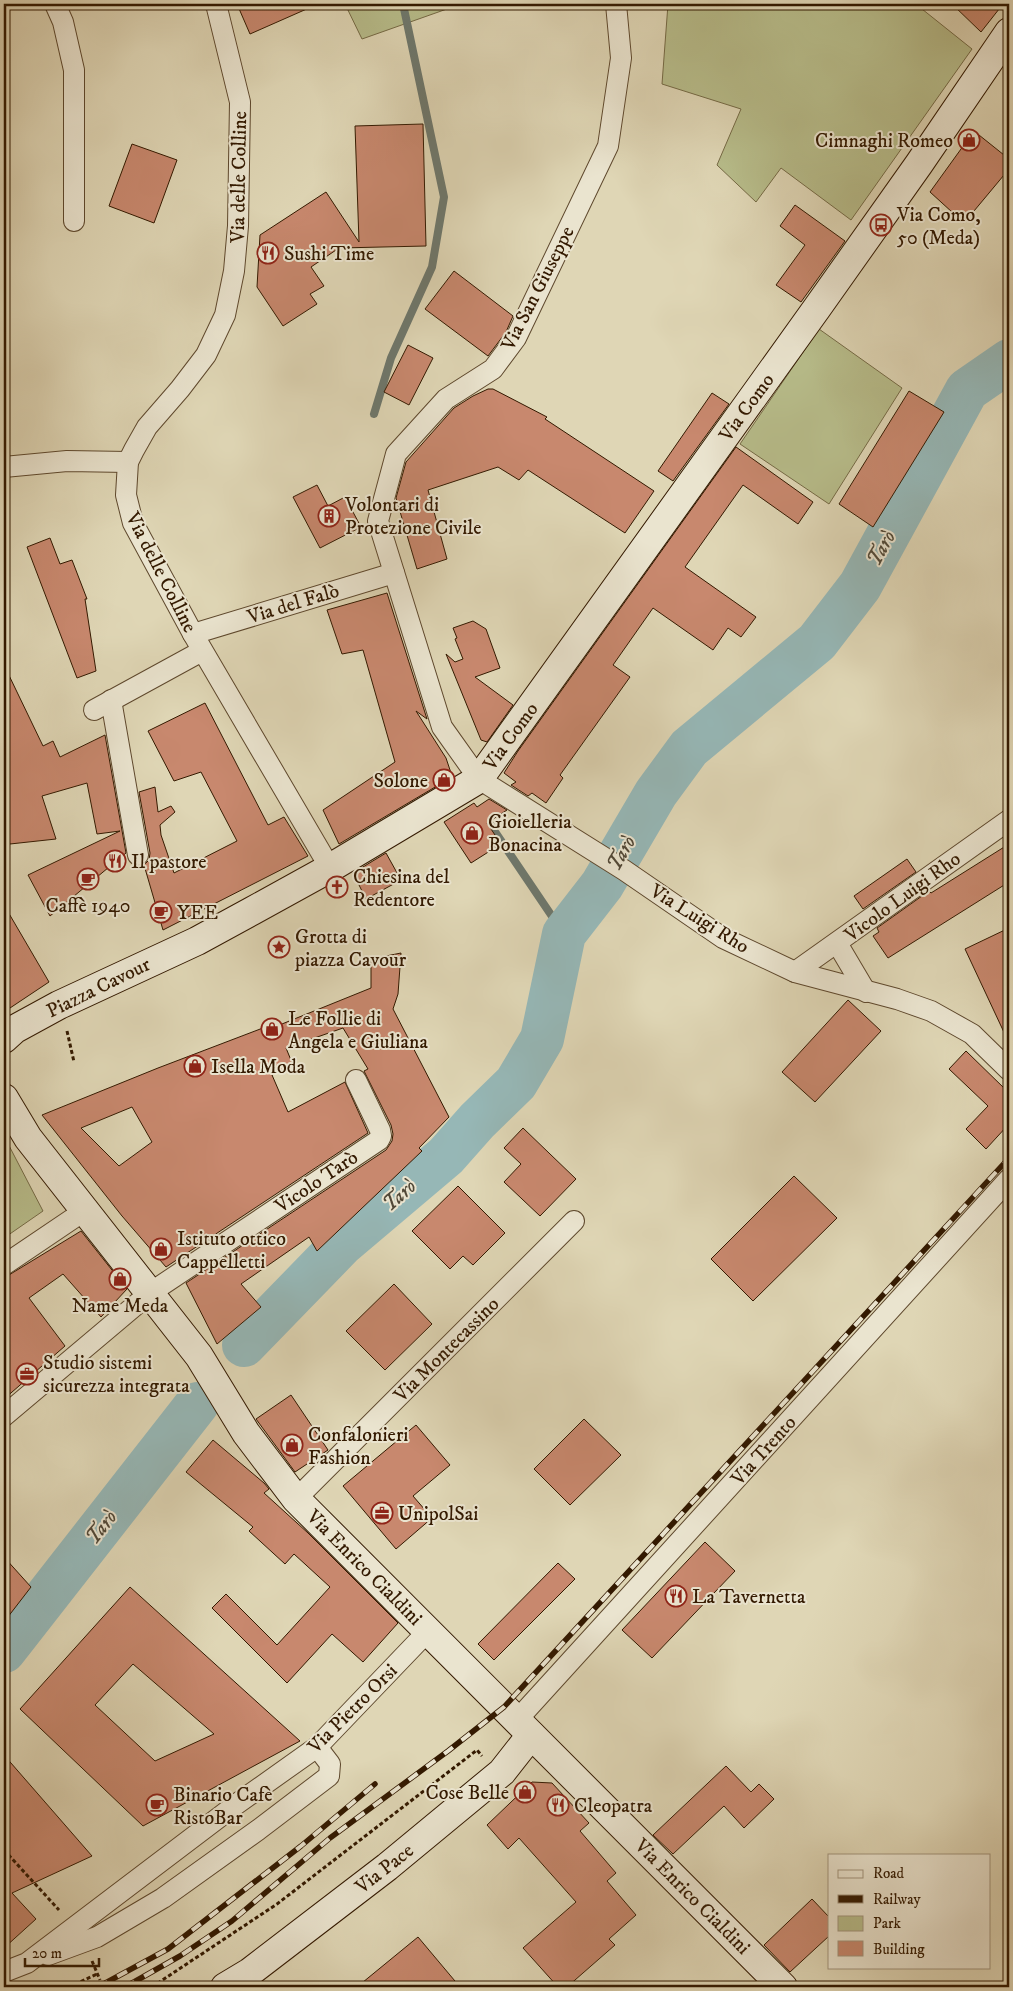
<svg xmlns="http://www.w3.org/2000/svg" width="1013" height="1991" font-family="'IM FELL DW Pica',serif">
	<rect width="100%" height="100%" fill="#dfd6b5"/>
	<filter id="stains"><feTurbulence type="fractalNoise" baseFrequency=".004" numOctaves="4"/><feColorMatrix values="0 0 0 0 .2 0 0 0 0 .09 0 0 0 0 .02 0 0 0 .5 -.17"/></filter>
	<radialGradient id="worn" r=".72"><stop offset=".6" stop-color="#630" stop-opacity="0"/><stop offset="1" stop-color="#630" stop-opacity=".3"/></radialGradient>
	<g fill="#b7bc8a" stroke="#756a45">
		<path d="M 345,4 L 461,4 L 362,39 Z"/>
		<path d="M 668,4 L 919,4 L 922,9 L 972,49 L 851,220 L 781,168 L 756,202 L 717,165 L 741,109 L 662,84 Z"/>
		<path d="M 819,329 L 902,388 L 829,504 L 740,444 Z"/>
		<path d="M 4,1136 L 43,1211 L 4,1238 Z"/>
	</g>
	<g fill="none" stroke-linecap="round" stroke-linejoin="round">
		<g stroke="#6e786d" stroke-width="8">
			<path d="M 374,414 L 391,358 L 432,267 L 444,197 L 403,4"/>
			<path d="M 483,814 L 564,934"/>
		</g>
		<g stroke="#96b7b6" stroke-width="44">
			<path d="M 244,1345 L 342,1244 L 446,1156 L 477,1121 L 516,1083 L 542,1039 L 564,934 L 602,885 L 656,793 L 689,748 L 817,642 L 860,586 L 967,390 L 1009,361"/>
			<path d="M 4,1651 L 197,1404"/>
		</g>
	</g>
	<g fill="#c8886e" stroke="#331900" fill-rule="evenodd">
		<path d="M 237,4 L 318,4 L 250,34 Z"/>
		<path d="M 952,4 L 1003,4 L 981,32 Z"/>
		<path d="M 423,124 L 426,246 L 339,248 L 311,267 L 324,286 L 310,294 L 317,304 L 283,326 L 257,287 L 260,235 L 326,192 L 359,242 L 355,126 Z"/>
		<path d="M 974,131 L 1009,159 L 1009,169 L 964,223 L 930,192 Z"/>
		<path d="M 132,144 L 177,160 L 154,223 L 109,206 Z"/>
		<path d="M 795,205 L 845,241 L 801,302 L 776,285 L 805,245 L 780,226 Z"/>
		<path d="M 454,271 L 513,316 L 506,332 L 488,356 L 425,309 Z"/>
		<path d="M 408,345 L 433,358 L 409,405 L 384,392 Z"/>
		<path d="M 488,389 L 493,389 L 547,417 L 545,419 L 654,491 L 625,533 L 528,470 L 519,480 L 498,467 L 428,490 L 447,559 L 417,569 L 396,498 L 406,462 L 454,408 L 473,396 Z"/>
		<path d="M 909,391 L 944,412 L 873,527 L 839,504 Z"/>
		<path d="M 712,393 L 729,404 L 673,481 L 658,471 Z"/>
		<path d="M 736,447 L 813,502 L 798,524 L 743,485 L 685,567 L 756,617 L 741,637 L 728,628 L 713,650 L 653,608 L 613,665 L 630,677 L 560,775 L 563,778 L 546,803 L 532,793 L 528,796 L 511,785 L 516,782 L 504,773 L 518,751 Z"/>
		<path d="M 317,485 L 328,506 L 345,497 L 361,527 L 320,548 L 293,497 Z"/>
		<path d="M 50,538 L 60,564 L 72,560 L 87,599 L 85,599 L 96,671 L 77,678 L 27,547 Z"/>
		<path d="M 387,593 L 427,719 L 416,711 L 446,758 L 451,773 L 447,780 L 339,844 L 323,810 L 395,762 L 363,650 L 342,654 L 327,610 Z"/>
		<path d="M 473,621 L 486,629 L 500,668 L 475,677 L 513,705 L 487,742 L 481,740 L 446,654 L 455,662 L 463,659 L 455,639 L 457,638 L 453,628 Z"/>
		<path d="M 4,665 L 43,746 L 53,741 L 60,757 L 105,735 L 126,853 L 50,916 L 28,875 L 120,831 L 97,834 L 87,783 L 42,796 L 56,839 L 10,844 L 4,833 Z"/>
		<path d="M 205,703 L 268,825 L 284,817 L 308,856 L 163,930 L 144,865 L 149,860 L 150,853 L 139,792 L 155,787 L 158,812 L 171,806 L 175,812 L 160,825 L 161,835 L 174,873 L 237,841 L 201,772 L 174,781 L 148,731 Z"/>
		<path d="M 489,799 L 507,810 L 487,823 L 501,844 L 471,863 L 444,822 L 474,803 L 477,807 Z"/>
		<path d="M 1009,844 L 1009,882 L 888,958 L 873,936 L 879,932 L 877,928 L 929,891 L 931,893 Z"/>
		<path d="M 386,853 L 401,880 L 366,899 L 353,873 Z"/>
		<path d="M 907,859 L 916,872 L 863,909 L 854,896 Z"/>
		<path d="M 4,905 L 49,982 L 4,1012 Z"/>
		<path d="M 1009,928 L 1009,1043 L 965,949 Z"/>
		<path d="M 401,953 L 398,994 L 393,1009 L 449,1117 L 419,1148 L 422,1151 L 317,1251 L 309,1237 L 241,1284 L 261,1307 L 217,1344 L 186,1283 L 386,1150 L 392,1141 L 393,1134 L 391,1125 L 364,1071 L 368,1069 L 343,1028 L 286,1048 L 293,1065 L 272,1075 L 288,1112 L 345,1082 L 368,1133 L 166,1267 L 122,1216 L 42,1115 L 158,1068 L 276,1023 L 277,1026 L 371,988 L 371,959 ZM 132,1107 L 152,1142 L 119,1166 L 81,1128 Z"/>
		<path d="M 848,1000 L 881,1031 L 815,1102 L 782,1072 Z"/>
		<path d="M 966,1051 L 1005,1089 L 1009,1085 L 1009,1126 L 1008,1125 L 986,1149 L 966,1129 L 988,1106 L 949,1069 Z"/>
		<path d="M 523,1128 L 576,1179 L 540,1216 L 504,1182 L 521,1164 L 504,1148 Z"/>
		<path d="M 794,1176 L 837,1218 L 753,1301 L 711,1259 Z"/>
		<path d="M 458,1186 L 505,1233 L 473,1265 L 463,1256 L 450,1269 L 412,1231 Z"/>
		<path d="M 81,1231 L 127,1289 L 101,1317 L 63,1274 L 29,1298 L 65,1346 L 4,1399 L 4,1278 Z"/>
		<path d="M 394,1284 L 432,1324 L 385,1370 L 346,1331 Z"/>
		<path d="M 291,1395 L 328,1450 L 295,1472 L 256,1419 Z"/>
		<path d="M 584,1419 L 621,1455 L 570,1505 L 534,1469 Z"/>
		<path d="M 416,1425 L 450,1465 L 413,1496 L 432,1518 L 396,1549 L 343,1486 Z"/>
		<path d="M 213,1440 L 264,1483 L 269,1489 L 264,1493 L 308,1533 L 398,1623 L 363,1662 L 332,1634 L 287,1683 L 212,1608 L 226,1594 L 277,1645 L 330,1587 L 294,1554 L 285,1564 L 249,1531 L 253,1527 L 186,1472 Z"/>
		<path d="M 705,1542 L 735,1571 L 652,1658 L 622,1630 Z"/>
		<path d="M 4,1557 L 31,1587 L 4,1622 Z"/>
		<path d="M 558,1563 L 575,1579 L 494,1660 L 478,1644 Z"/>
		<path d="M 130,1587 L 300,1741 L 143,1826 L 20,1709 ZM 133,1664 L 214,1734 L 155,1761 L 95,1705 Z"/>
		<path d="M 4,1755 L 92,1856 L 12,1893 L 36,1919 L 4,1948 Z"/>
		<path d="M 726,1766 L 751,1792 L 759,1784 L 774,1799 L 744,1828 L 724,1806 L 673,1854 L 653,1835 Z"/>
		<path d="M 532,1782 L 552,1783 L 589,1823 L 580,1831 L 616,1873 L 607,1881 L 636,1915 L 609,1939 L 615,1945 L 567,1987 L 558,1987 L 523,1948 L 576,1902 L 519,1838 L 508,1849 L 487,1825 Z"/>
		<path d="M 812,1899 L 829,1917 L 829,1936 L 790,1972 L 764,1945 Z"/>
		<path d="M 418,1937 L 460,1987 L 357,1987 Z"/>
	</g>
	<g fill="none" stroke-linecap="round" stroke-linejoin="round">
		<g stroke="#5e482d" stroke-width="22">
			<g id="street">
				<path d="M 55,4 L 63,22 L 74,70 L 74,221"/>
				<path d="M 216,4 L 240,102 L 238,226 L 234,271 L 225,315 L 206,355 L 180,389 L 147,427 L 134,450 L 128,462 L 126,495 L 133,523 L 193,634 L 330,868"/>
				<path d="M 616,4 L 621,58 L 608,146 L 516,338 L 493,369 L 446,399 L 396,454 L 378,521 L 442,727 L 479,779 L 624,870 L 723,938 L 795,972 L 897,999 L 931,1011 L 972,1034 L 1009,1070"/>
				<path d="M 4,467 L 67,461 L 128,462"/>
				<path d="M 193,634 L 394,573"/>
				<path d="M 111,700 L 138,855"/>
				<path d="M 94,710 L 202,651"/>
				<path d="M 837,943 L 866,992"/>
				<path d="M 795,972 L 1009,820"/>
				<path d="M 4,1265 L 84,1211"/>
				<path d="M 4,1416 L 150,1293 L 379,1140 L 381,1136 L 380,1130 L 356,1080"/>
				<path d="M 296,1499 L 574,1221"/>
				<path d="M 517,1720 L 1009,1179"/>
				<path d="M 48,1955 L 97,1937 L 163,1898 L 258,1830 L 329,1776 L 330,1764 L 317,1747"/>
				<path d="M 4,1972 L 27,1963 L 238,1803 L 317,1747 L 429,1630"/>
			</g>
		</g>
		<g stroke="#331900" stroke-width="30">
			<g id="secondary">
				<path d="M 4,1039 L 15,1029 L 59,1005 L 197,941 L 252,911 L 330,868 L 479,779 L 817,308 L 919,164 L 1009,32"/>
				<path d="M 4,1098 L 28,1138 L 199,1356 L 246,1433 L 296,1499 L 783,1987"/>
				<path d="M 225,1987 L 250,1972 L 387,1867 L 502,1772 L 531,1735"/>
			</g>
		</g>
		<g stroke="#331900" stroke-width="3" stroke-dasharray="4 2.5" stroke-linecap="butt">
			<path d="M 67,1031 L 74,1062"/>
			<path d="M 4,1850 L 59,1910"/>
			<path d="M 92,1961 L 100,1980"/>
			<path d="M 69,1987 L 97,1974"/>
			<path d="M 152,1987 L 277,1904 L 477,1750 L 482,1756"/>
		</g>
		<use href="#street" stroke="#eae4cf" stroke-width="20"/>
		<use href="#secondary" stroke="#eae4cf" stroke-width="28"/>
		<g stroke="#331900" stroke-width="5.5">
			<g id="rail">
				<path d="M 98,1987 L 168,1949 L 301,1846 L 375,1784"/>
				<path d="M 125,1987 L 180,1956 L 232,1921 L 330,1838 L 448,1751 L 504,1707 L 1009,1158"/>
			</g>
		</g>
		<use href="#rail" stroke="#eae4cf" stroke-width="4" stroke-dasharray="11" stroke-linecap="butt"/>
	</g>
	<defs>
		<g id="shop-ring" transform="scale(1.125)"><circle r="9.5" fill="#eae4cf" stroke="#8f2418" stroke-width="1.5"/><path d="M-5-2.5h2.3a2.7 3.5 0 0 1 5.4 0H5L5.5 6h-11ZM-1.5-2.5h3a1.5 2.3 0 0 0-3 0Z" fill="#8f2418"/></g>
		<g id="bus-ring" transform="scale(1.125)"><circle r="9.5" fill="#eae4cf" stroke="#8f2418" stroke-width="1.5"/><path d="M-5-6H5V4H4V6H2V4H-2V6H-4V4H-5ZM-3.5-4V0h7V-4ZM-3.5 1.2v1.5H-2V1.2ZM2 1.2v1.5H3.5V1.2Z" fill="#8f2418"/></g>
		<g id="restaurant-ring" transform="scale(1.125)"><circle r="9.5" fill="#eae4cf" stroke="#8f2418" stroke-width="1.5"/><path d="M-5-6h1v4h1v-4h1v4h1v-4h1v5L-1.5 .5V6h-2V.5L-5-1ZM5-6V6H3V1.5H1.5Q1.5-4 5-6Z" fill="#8f2418"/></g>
		<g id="building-ring" transform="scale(1.125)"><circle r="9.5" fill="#eae4cf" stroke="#8f2418" stroke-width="1.5"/><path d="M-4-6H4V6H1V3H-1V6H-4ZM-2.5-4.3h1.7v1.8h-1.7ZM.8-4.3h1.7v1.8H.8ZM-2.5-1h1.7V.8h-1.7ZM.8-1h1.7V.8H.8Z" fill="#8f2418"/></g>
		<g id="cafe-ring" transform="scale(1.125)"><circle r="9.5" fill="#eae4cf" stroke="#8f2418" stroke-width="1.5"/><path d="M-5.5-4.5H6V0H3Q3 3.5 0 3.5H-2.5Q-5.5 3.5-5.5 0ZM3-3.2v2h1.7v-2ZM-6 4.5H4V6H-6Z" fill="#8f2418"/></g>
		<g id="church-ring" transform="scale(1.125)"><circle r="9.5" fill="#eae4cf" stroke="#8f2418" stroke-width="1.5"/><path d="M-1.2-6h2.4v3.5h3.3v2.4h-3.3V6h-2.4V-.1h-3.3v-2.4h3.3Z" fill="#8f2418"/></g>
		<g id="sight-ring" transform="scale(1.125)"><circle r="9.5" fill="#eae4cf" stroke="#8f2418" stroke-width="1.5"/><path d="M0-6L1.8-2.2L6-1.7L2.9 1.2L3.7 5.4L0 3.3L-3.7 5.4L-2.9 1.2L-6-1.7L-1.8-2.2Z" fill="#8f2418"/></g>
		<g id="office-ring" transform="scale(1.125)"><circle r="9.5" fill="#eae4cf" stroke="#8f2418" stroke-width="1.5"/><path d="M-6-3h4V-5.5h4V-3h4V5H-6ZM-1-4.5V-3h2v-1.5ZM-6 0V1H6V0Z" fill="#8f2418"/></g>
	</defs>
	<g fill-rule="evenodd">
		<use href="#shop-ring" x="969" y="140"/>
		<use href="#bus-ring" x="881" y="225"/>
		<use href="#restaurant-ring" x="268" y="253"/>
		<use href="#building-ring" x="329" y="516"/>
		<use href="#shop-ring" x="444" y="780"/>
		<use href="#shop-ring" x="472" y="833"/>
		<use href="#restaurant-ring" x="115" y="861"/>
		<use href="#cafe-ring" x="88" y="879"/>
		<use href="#church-ring" x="337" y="887"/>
		<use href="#cafe-ring" x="161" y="912"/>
		<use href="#sight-ring" x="279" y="947"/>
		<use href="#shop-ring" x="272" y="1029"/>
		<use href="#shop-ring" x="195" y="1066"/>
		<use href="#shop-ring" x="161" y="1249"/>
		<use href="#shop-ring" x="120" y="1279"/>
		<use href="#office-ring" x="27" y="1374"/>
		<use href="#shop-ring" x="292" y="1445"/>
		<use href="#office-ring" x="382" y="1513"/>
		<use href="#restaurant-ring" x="676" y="1596"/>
		<use href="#shop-ring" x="525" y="1792"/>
		<use href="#cafe-ring" x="157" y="1805"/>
		<use href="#restaurant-ring" x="558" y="1805"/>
	</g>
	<g text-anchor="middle" stroke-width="4" stroke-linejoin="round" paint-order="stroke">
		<g font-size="20" fill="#331900" stroke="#eae4cf" text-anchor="start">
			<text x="953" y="147" text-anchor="end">Cimnaghi Romeo</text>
			<text x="897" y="221">Via Como,<tspan x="897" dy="23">50 (Meda)</tspan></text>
			<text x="284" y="260">Sushi Time</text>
			<text x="345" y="511">Volontari di<tspan x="345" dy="23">Protezione Civile</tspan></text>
			<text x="428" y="787" text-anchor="end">Solone</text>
			<text x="488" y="828">Gioielleria<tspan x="488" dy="23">Bonacina</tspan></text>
			<text x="131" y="868">Il pastore</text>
			<text x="353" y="883">Chiesina del<tspan x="353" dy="23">Redentore</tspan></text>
			<text x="88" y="912" text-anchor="middle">Caffè 1940</text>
			<text x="177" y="919">YEE</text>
			<text x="295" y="943">Grotta di<tspan x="295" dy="23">piazza Cavour</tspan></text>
			<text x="288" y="1025">Le Follie di<tspan x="288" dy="23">Angela e Giuliana</tspan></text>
			<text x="211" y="1073">Isella Moda</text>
			<text x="177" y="1245">Istituto ottico<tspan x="177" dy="23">Cappelletti</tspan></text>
			<text x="120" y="1312" text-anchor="middle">Name Meda</text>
			<text x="43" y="1369">Studio sistemi<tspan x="43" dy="23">sicurezza integrata</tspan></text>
			<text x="308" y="1441">Confalonieri<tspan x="308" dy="23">Fashion</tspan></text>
			<text x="398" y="1520">UnipolSai</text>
			<text x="692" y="1603">La Tavernetta</text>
			<text x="509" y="1799" text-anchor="end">Cose Belle</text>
			<text x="173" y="1801">Binario Cafè<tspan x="173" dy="23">RistoBar</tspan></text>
			<text x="574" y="1812">Cleopatra</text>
		</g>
		<g font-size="20" fill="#331900" stroke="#eae4cf">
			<text transform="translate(238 177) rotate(-89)" y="7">Via delle Colline</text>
			<text transform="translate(537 288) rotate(-63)" y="7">Via San Giuseppe</text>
			<text transform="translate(746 407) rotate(-54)" y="7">Via Como</text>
			<text transform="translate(162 572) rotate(63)" y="7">Via delle Colline</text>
			<text transform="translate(293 603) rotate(-17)" y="7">Via del Falò</text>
			<text transform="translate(510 736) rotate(-54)" y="7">Via Como</text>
			<text transform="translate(902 896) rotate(-36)" y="7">Vicolo Luigi Rho</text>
			<text transform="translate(700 918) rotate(32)" y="7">Via Luigi Rho</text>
			<text transform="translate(98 987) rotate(-26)" y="7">Piazza Cavour</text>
			<text transform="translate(316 1181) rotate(-34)" y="7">Vicolo Tarò</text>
			<text transform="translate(446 1349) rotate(-45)" y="7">Via Montecassino</text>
			<text transform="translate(763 1450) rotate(-48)" y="7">Via Trento</text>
			<text transform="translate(365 1567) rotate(45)" y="7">Via Enrico Cialdini</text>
			<text transform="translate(352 1708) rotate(-45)" y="7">Via Pietro Orsi</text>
			<text transform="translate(384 1868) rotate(-38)" y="7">Via Pace</text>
			<text transform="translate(693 1896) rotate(45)" y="7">Via Enrico Cialdini</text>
		</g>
		<g font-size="21" font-style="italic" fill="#514837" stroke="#eae4cf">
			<text transform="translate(881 548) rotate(-61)" y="7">Tarò</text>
			<text transform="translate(621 853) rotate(-60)" y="7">Tarò</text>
			<text transform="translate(399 1195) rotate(-41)" y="7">Tarò</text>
			<text transform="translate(101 1527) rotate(-52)" y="7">Tarò</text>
		</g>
	</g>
	<rect width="1013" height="1991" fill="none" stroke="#dfd6b5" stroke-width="20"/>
	<rect x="5" y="5" width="1003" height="1981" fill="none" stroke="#331900" stroke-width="2.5"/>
	<rect x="10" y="10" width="993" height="1971" fill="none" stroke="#331900"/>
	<rect x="828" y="1854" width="162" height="115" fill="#eae4cf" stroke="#a1937c"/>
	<rect x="838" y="1870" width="25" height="8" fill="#eae4cf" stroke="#a1937c"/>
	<text x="873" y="1878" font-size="15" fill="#331900">Road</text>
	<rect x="838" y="1895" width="25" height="8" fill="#331900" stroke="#a1937c"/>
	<text x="873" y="1904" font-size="15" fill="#331900">Railway</text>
	<rect x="838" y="1916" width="25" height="15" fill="#b7bc8a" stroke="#a1937c"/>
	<text x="873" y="1928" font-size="15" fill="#331900">Park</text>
	<rect x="838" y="1941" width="25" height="15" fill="#c8886e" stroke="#a1937c"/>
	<text x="873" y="1954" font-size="15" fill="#331900">Building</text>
	<path d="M25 1958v8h74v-8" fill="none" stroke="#331900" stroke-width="2.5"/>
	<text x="32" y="1958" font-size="15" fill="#331900" stroke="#eae4cf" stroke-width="4" paint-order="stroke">20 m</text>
	<rect width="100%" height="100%" filter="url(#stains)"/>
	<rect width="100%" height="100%" fill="url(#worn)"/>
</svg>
